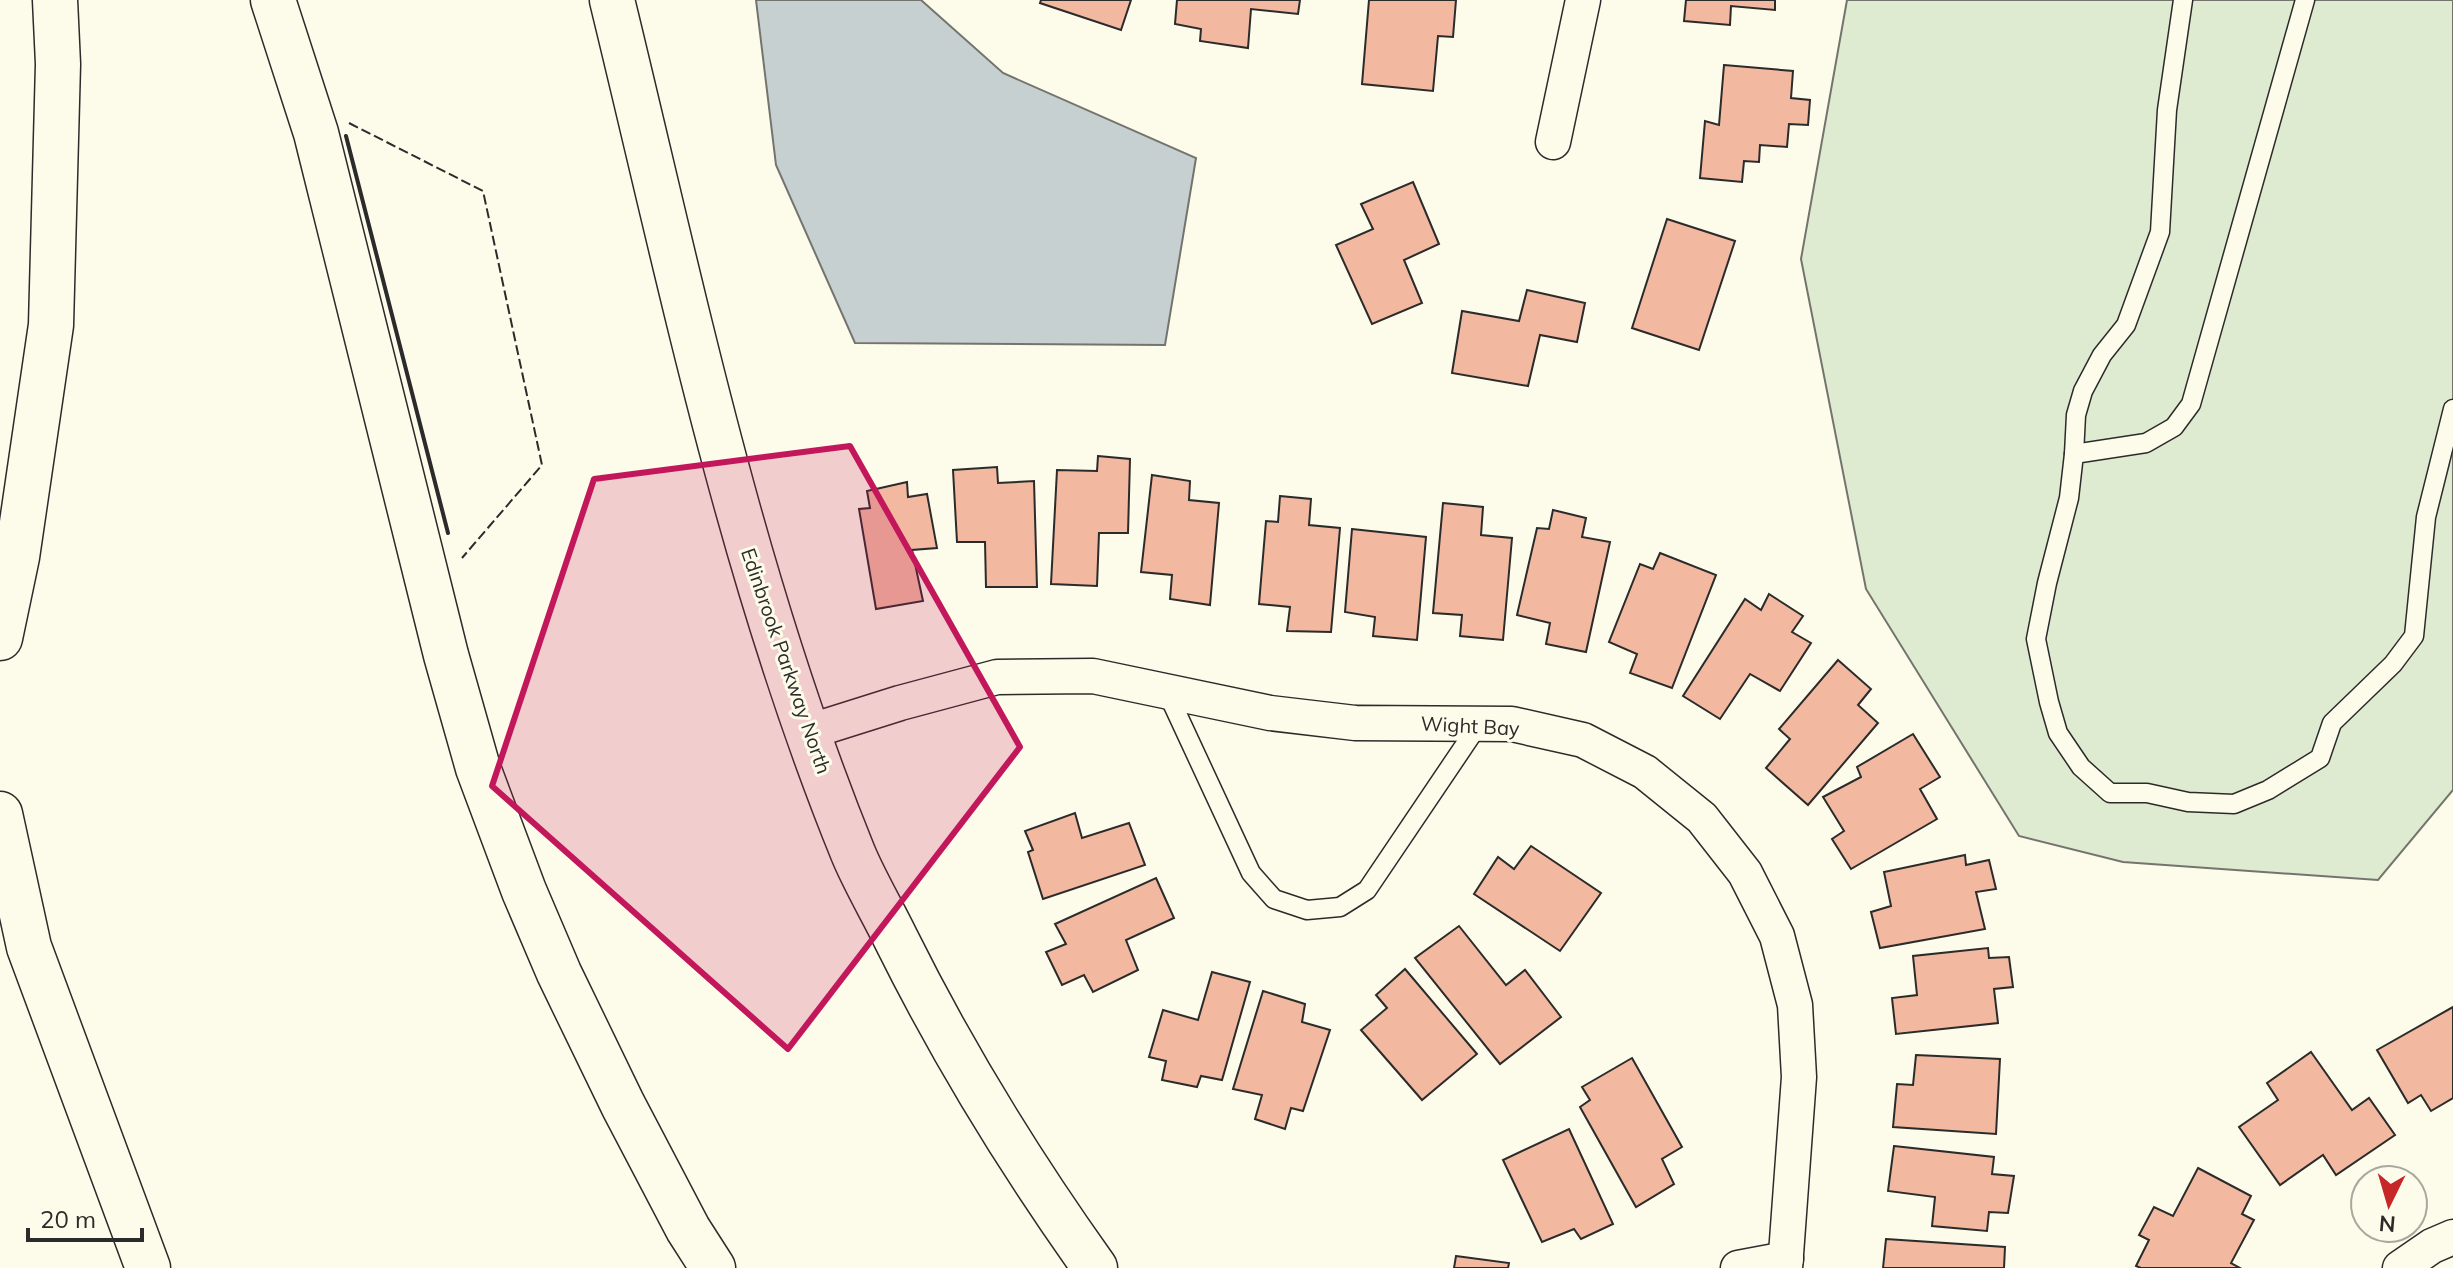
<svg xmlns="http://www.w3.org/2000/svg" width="2453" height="1268" font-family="Mulish,sans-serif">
	<rect width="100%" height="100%" fill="#fdfbea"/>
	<path fill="#deebd1" stroke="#74746e" stroke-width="2" d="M 1847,0 L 2453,0 L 2453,790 L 2378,880 L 2123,862 L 2019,836 L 1866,589 L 1801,259 Z"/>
	<path fill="#c7d0d0" stroke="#74746e" stroke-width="2" d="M 756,0 L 921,0 L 1003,73 L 1196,158 L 1165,345 L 855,343 L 776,165 Z"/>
	<g fill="#f2b8a0" stroke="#2b2b2b" stroke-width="2">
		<path d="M 1041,0 L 1131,0 L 1121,30 L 1040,3 Z"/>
		<path d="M 1177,0 L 1300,0 L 1298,14 L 1251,9 L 1248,48 L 1200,41 L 1201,29 L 1175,24 Z"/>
		<path d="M 1369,0 L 1456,0 L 1453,37 L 1438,36 L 1433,91 L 1362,84 Z"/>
		<path d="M 1686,0 L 1775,0 L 1775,10 L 1731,6 L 1730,25 L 1684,21 Z"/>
		<path d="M 1724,65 L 1793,71 L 1791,98 L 1810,100 L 1808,125 L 1789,124 L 1787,147 L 1760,145 L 1759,162 L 1744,161 L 1742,182 L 1700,178 L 1705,121 L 1719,125 Z"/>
		<path d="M 1413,182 L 1439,244 L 1404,260 L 1422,303 L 1372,324 L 1336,245 L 1373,229 L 1361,204 Z"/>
		<path d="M 1667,219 L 1735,241 L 1699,350 L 1632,328 Z"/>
		<path d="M 1527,290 L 1585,303 L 1577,342 L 1540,335 L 1528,386 L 1452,373 L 1462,311 L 1519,321 Z"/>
		<path d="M 1098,456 L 1130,459 L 1128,533 L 1099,533 L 1097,586 L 1051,584 L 1057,470 L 1097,471 Z"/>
		<path d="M 997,467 L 998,483 L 1034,481 L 1037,587 L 986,587 L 985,542 L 957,542 L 953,470 Z"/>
		<path d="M 1152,475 L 1190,481 L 1189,500 L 1219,503 L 1210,605 L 1170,599 L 1172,575 L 1141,572 Z"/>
		<path d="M 907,482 L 908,497 L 927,494 L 937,548 L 912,550 L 923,601 L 876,609 L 859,509 L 870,508 L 867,491 Z"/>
		<path d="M 1280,496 L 1311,499 L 1309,525 L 1340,528 L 1331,632 L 1287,631 L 1290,607 L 1259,604 L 1266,521 L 1278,522 Z"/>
		<path d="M 1443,503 L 1483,507 L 1481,535 L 1512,538 L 1503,640 L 1460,636 L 1462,615 L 1433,613 Z"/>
		<path d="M 1553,510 L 1586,518 L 1582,537 L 1610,542 L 1586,652 L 1546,644 L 1550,623 L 1517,615 L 1537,528 L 1549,529 Z"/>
		<path d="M 1352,529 L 1426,537 L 1417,640 L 1373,636 L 1375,617 L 1345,612 Z"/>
		<path d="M 1660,553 L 1716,575 L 1672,688 L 1630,673 L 1637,654 L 1609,642 L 1640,564 L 1653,569 Z"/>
		<path d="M 1769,594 L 1803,616 L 1792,632 L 1811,643 L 1780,691 L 1750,674 L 1720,719 L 1683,696 L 1745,599 L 1761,610 Z"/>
		<path d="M 1838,660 L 1871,689 L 1858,705 L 1878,723 L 1808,805 L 1766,768 L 1790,739 L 1779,729 Z"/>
		<path d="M 1913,734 L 1940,777 L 1920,789 L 1937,819 L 1851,869 L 1832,839 L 1844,831 L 1823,797 L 1861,777 L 1857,767 Z"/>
		<path d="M 1075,813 L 1082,838 L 1129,823 L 1145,865 L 1043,899 L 1028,852 L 1033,850 L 1025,831 Z"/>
		<path d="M 1531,846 L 1601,893 L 1560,951 L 1474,894 L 1498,857 L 1514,869 Z"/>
		<path d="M 1965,855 L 1966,865 L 1989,860 L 1996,889 L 1976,892 L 1985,929 L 1880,948 L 1871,912 L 1891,906 L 1884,872 Z"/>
		<path d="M 1156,878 L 1174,918 L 1126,940 L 1138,970 L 1093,992 L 1084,975 L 1062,985 L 1046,952 L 1066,944 L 1055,924 Z"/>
		<path d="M 1459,926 L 1506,985 L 1525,970 L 1561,1017 L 1500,1064 L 1415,958 Z"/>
		<path d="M 1988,948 L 1989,958 L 2009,957 L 2013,987 L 1994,989 L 1998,1023 L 1896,1034 L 1892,998 L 1917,995 L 1913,956 Z"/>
		<path d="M 1405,969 L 1477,1054 L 1422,1100 L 1361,1030 L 1387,1008 L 1376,995 Z"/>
		<path d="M 1212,972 L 1250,982 L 1222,1080 L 1201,1076 L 1197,1087 L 1162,1080 L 1166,1061 L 1149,1057 L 1163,1010 L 1198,1020 Z"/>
		<path d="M 1263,991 L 1305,1004 L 1302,1022 L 1330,1030 L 1303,1111 L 1291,1108 L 1285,1129 L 1255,1119 L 1262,1095 L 1233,1089 Z"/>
		<path d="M 2453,1007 L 2453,1098 L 2431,1111 L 2421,1095 L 2408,1103 L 2377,1050 Z"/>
		<path d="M 2311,1052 L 2352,1110 L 2369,1098 L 2395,1135 L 2336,1175 L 2323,1155 L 2280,1185 L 2239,1127 L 2278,1100 L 2267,1083 Z"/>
		<path d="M 1916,1055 L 2000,1059 L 1996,1134 L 1893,1127 L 1897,1084 L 1913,1085 Z"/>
		<path d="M 1632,1058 L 1682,1147 L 1662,1159 L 1674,1184 L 1636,1207 L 1580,1107 L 1590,1100 L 1582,1087 Z"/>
		<path d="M 1569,1129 L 1613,1224 L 1581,1239 L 1574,1229 L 1542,1242 L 1503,1160 Z"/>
		<path d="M 1894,1146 L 1994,1157 L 1992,1174 L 2014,1176 L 2008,1213 L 1989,1212 L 1987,1231 L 1932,1226 L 1935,1197 L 1888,1191 Z"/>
		<path d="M 2198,1168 L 2251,1196 L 2242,1214 L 2254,1220 L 2231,1263 L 2240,1268 L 2141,1268 L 2136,1266 L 2149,1240 L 2139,1235 L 2154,1207 L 2173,1216 Z"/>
		<path d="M 1886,1239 L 2005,1247 L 2004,1268 L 1883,1268 Z"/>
		<path d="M 1456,1256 L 1509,1263 L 1508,1268 L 1454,1268 Z"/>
	</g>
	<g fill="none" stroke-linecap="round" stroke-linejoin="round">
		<g stroke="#2b2b2b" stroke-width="21">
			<g id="lane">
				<path d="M 2305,0 L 2191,404 L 2174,427 L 2146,443 L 2074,454 L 2069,498 L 2047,583 L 2036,639 L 2049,702 L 2058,733 L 2081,767 L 2110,793 L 2147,793 L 2188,802 L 2234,804 L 2268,790 L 2320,758 L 2332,723 L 2393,664 L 2414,636 L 2426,517 L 2453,409"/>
				<path d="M 2074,454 L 2076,415 L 2083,391 L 2102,355 L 2126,325 L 2160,232 L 2167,110 L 2183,0"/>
				<path d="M 1166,690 L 1251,873 L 1274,899 L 1307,910 L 1340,907 L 1367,890 L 1479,724"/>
			</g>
		</g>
		<g stroke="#2b2b2b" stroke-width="37">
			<g id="street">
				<path d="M 1553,142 L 1583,0"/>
				<path d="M 808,732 L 900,703 L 997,677 L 1093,676 L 1270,713 L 1355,723 L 1512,724 L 1583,740 L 1645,772 L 1702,818 L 1745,873 L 1777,936 L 1795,1005 L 1799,1077 L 1785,1268"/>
				<path d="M 1738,1268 L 1786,1259"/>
				<path d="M 2400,1268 L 2432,1246 L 2453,1237"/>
			</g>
		</g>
		<g stroke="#2b2b2b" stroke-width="47">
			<path id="secondary" d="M 612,0 C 682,287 741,578 853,853 C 865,882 882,910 896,939 C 953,1054 1020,1163 1095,1268"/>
		</g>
		<g stroke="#2b2b2b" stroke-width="47">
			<g id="highway">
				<path d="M 273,0 L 316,133 L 446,655 L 478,768 L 524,891 L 559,973 L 623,1105 L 688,1229 L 713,1268"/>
				<path d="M 0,638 L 17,557 L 51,325 L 58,64 L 55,0"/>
				<path d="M 0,814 L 29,947 L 148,1268"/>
			</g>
		</g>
		<use href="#lane" stroke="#fdfbea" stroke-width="18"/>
		<use href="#street" stroke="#fdfbea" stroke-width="34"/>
		<use href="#secondary" stroke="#fdfbea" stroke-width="44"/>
		<use href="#highway" stroke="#fdfbea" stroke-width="44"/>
		<path stroke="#2b2b2b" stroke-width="2" stroke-dasharray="10 4" stroke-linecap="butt" d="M 349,123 L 483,191 L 542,465 L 462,558"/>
		<path stroke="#2b2b2b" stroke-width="4" d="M 346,136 L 448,533"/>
	</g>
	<path fill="#c2185b" fill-opacity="0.2" stroke="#c2185b" stroke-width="6" stroke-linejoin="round" d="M 850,446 L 1020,747 L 788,1049 L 492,786 L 594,479 Z"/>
	<g text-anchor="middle" stroke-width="6" stroke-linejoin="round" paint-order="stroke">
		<g font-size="20" fill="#2b2b2b" stroke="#fdfbea">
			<text transform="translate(786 661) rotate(71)" y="7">Edinbrook Parkway North</text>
			<text transform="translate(1470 726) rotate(3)" y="7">Wight Bay</text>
		</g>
	</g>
	<g transform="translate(2389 1204) rotate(185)"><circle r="38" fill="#fdfbea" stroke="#a9a89e" stroke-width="2"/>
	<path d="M0-6L14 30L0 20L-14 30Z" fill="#c62828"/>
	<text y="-12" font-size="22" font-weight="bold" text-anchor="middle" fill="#2b2b2b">N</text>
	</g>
	<path d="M28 1228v12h114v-12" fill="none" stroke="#2b2b2b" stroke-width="4"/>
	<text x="40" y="1228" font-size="24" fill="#2b2b2b" stroke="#fdfbea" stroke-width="6" paint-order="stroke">20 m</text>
</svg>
